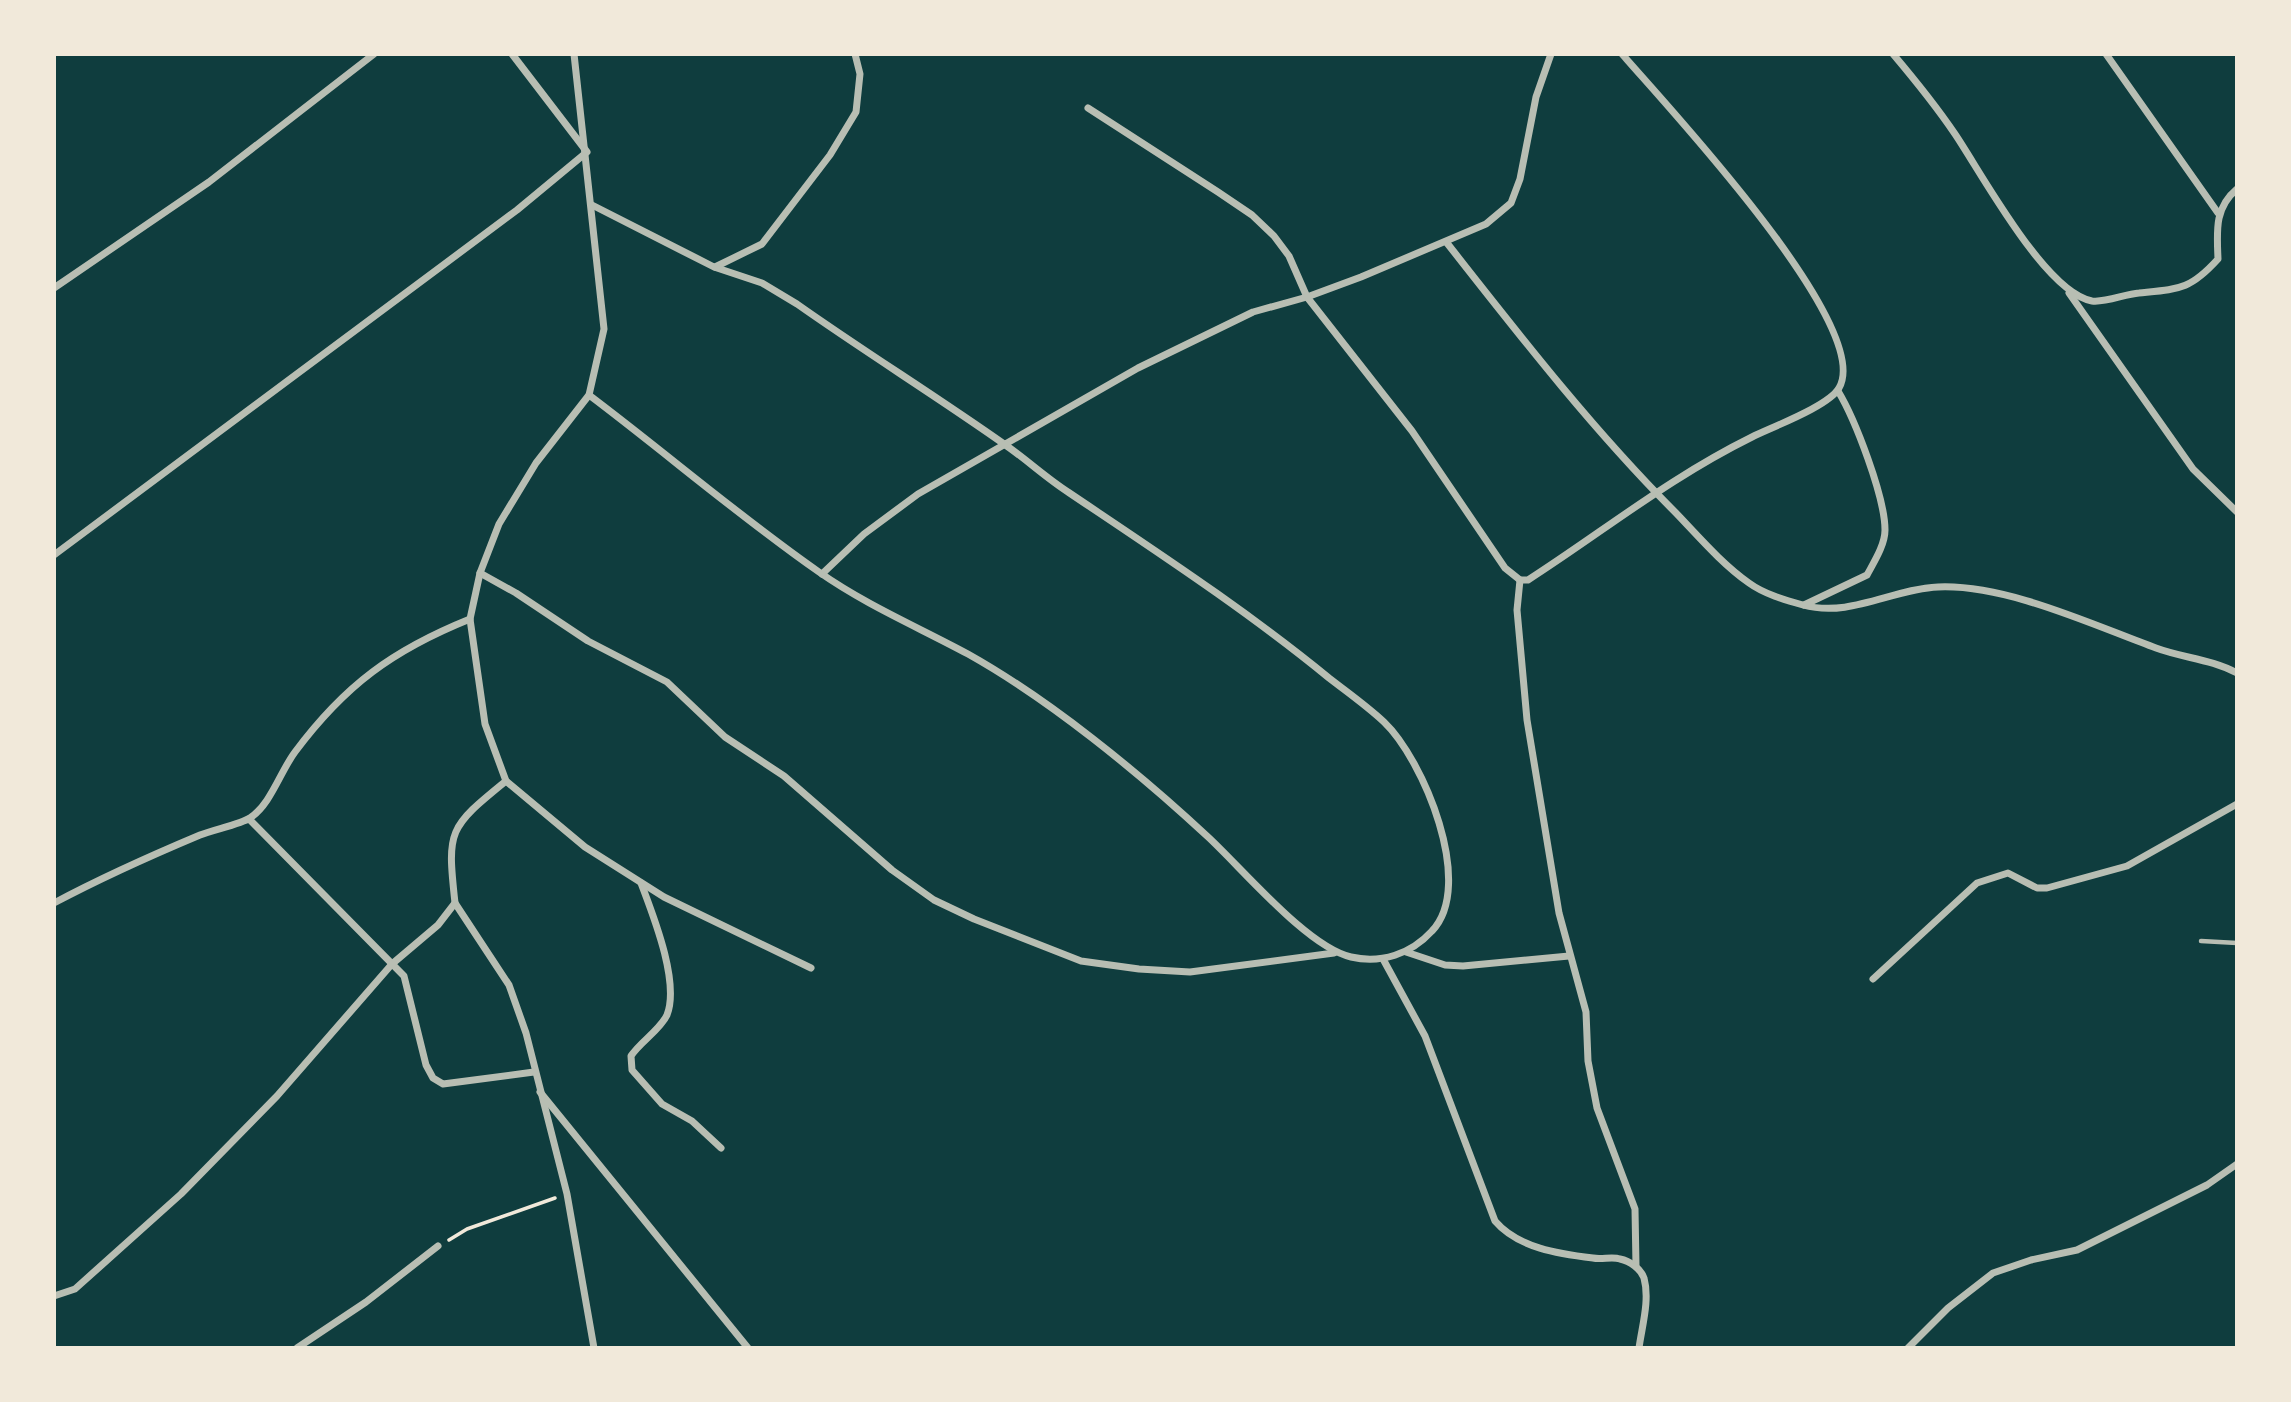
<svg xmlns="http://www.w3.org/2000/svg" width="2291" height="1402" font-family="Roboto,sans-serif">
	<rect width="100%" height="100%" fill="#0f3d3e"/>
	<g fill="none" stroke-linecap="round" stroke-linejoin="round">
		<path stroke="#f1e9da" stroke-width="3.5" d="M 449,1240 L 467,1229 L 555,1198"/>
		<path stroke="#b8beb3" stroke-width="4.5" d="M 2201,941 L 2237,943"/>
		<g stroke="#b8beb3" stroke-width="7">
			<path d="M 574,54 L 604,329 L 589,395 L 536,463 L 499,524 L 480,573 L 470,619 L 485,724 L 506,781 L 585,847 L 664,897 L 811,968"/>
			<path d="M 1893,54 C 1915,80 1936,106 1955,134 C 1982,174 2045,292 2092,301 C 2105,303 2125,294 2139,293 C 2179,289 2190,290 2218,259 C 2217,232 2214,208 2237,189"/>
			<path d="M 2106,54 L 2218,213"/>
			<path d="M 1088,108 L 1218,192 L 1252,215 L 1274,236 L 1289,256 L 1307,297 L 1412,431 L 1505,568 L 1520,580 L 1528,580 C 1604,531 1669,478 1752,437 C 1772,427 1829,406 1839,388 C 1875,327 1665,104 1622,54"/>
			<path d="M 1447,243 C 1520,336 1593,430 1676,513 C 1699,537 1722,564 1749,583 C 1764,594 1785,600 1803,605 C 1850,618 1892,589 1938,587 C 2006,584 2093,625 2156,648 C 2183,658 2211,659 2237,673"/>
			<path d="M 715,267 L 762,244 L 830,155 L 856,112 L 860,74 L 855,54"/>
			<path d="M 54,288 L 209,182 L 374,54"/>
			<path d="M 2069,293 L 2193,469 L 2237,512"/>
			<path d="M 589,395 C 666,453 740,517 819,572 C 866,605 918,627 968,654 C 1050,700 1138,772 1207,836 C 1241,867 1307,947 1351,957 C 1381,964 1411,954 1432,931 C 1476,885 1423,759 1384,722 C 1367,706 1347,692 1329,678 C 1246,610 1157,552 1068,492 C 1046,478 1026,459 1004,444 C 936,396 865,352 797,304 L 762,283 L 714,267 L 592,205"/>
			<path d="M 54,555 L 517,210 L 587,152 L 512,54"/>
			<path d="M 480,573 L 516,593 L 588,641 L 667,682 L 725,737 L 784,776 L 892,870 L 934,900 L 974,919 L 1081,961 L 1139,969 L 1190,972 L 1334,953"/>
			<path d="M 822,574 L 864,534 L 918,494 L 1138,368 L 1253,312 L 1307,297 L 1361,277 L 1486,224 L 1511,203 L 1520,179 L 1536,97 L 1551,54"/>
			<path d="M 1520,580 L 1517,610 L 1527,720 L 1559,913 L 1586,1012 L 1588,1061 L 1597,1108 L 1635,1209 L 1636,1266"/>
			<path d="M 1804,605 L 1867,575 C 1874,562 1885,545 1885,530 C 1885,497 1855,419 1838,391"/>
			<path d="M 249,819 L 404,976 L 426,1065 L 433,1078 L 443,1084 L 534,1072"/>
			<path d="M 641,883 C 653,915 680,982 667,1015 C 660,1030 640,1042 631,1056 L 632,1070 L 662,1104 L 692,1121 L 721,1148"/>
			<path d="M 54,903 C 101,878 150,856 200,835 C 212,830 241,824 250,818 C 271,804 280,772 295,752 C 345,685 393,650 470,619"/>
			<path d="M 455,903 L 509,985 L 526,1033 L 567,1194 L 594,1348"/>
			<path d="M 1406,952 L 1445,965 L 1463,966 L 1569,956"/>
			<path d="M 1383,959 L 1425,1036 L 1495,1221 C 1518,1248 1559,1254 1593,1258 C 1602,1260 1612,1256 1620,1259 C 1630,1261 1641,1269 1644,1278 C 1650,1300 1642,1326 1639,1348"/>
			<path d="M 1873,979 L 1977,883 L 2008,873 L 2037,888 L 2047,888 L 2127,866 L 2237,804"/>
			<path d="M 540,1092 L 748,1348"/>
			<path d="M 54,1296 L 75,1289 L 181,1194 L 277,1096 L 392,964 L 438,925 L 455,903 C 447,830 448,828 506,781"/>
			<path d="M 297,1348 L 366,1302 L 438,1246"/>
			<path d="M 1908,1348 L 1948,1308 L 1993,1273 L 2031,1260 L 2077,1250 L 2207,1185 L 2237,1164"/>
		</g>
	</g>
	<rect width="2291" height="1402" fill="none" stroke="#f1e9da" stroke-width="112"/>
</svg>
